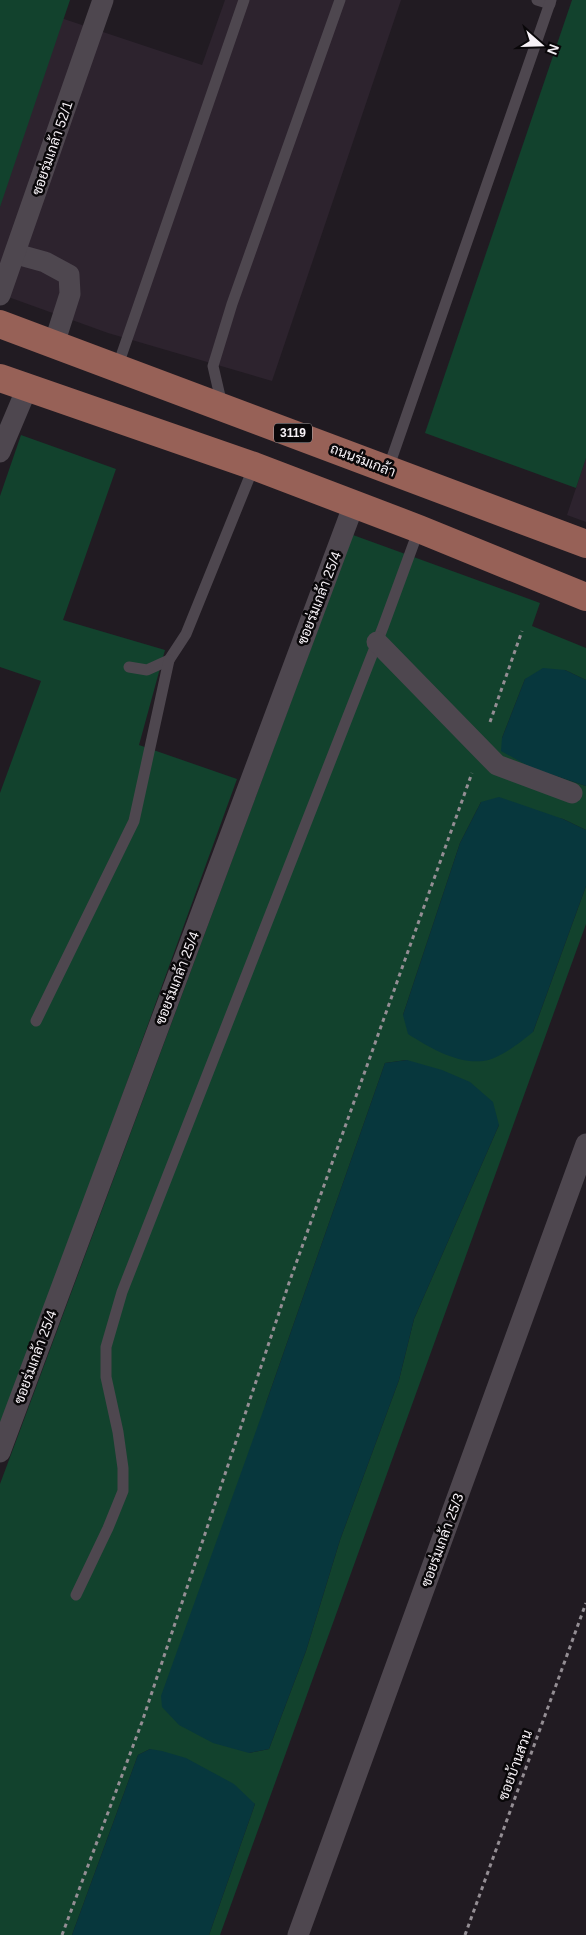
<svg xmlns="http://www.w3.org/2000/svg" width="586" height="1935" font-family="Helvetica,Sarabun,sans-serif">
	<rect width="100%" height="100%" fill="#211b22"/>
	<g fill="#2d232e">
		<path d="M 225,0 L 401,0 L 272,381 L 108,333 L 0,294 L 0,205 L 61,18 L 202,65 Z"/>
		<path d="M 586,458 L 586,522 L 567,515 Z"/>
	</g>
	<g fill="#12422d" fill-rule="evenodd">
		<path d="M 0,0 L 70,0 L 0,207 Z"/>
		<path d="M 572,0 L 586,0 L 586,458 L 576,488 L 425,433 Z"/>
		<path d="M 21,435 L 116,469 L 63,620 L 165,650 L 139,745 L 237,779 L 85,1198 L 0,1424 L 0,793 L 41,681 L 0,667 L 0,496 Z"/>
		<path d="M 353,535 L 540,603 L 532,626 L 586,648 L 586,680 L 565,670 L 525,679 L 502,738 L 532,768 L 586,786 L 586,830 L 563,819 L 481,802 L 460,843 L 403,1015 L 533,1032 L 586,886 L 586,924 L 220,1935 L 209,1935 L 255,1804 L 150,1749 L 138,1755 L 72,1935 L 0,1935 L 0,1484 ZM 407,1060 L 499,1125 L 414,1319 L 399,1380 L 340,1540 L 306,1651 L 269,1749 L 249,1753 L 266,1403 L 385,1063 Z"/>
	</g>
	<g fill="#07373d">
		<path d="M 543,668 L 565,670 L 586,680 L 586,786 L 532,768 L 501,751 L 502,738 L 525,679 Z"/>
		<path d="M 499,797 L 563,819 L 586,830 L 586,886 L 533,1032 C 521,1042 499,1059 483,1061 C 457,1064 430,1048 408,1034 L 403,1015 L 460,843 L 481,802 Z"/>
		<path d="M 407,1060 L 442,1070 L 470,1082 L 493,1102 L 499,1125 L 414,1319 L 399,1380 L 340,1540 L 306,1651 L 269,1749 L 249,1753 L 213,1743 L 179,1725 L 162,1707 L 161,1696 L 266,1403 L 385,1063 Z"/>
		<path d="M 150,1749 L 162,1751 L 186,1758 L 234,1784 L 255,1804 L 209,1935 L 72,1935 L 138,1755 Z"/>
	</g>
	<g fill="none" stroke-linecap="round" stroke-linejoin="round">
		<g stroke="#948e94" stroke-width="3" stroke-dasharray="4 4" stroke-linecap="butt">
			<path d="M 490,722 L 522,631"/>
			<path d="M 62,1935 L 142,1722 L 289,1283 L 472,773"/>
			<path d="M 465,1935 L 586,1603"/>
		</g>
		<g stroke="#4e474f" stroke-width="11">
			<path d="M 537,0 L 550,4"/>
			<path d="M 117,368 L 244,0"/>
			<path d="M 222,405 L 213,366 L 232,304 L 340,0"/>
			<path d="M 388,469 L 551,0"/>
			<path d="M 129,667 L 147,670 L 169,660 L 186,634 L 254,466"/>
			<path d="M 36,1021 L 134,821 L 169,660"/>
			<path d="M 76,1595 L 108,1528 L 123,1491 L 123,1468 L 118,1432 L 106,1377 L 106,1347 L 122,1292 L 383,627 L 419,529"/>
		</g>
		<g stroke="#4e474f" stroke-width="21">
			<path d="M 16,254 L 45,262 L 69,275 L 70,294 L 54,344"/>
			<path d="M 0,295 L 103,0"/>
			<path d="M 0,452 L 27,388"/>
			<path d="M 377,642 L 497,765 L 572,793"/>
			<path d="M 0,1452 L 354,504"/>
			<path d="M 298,1935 L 586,1144"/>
		</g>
		<g stroke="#976157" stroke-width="28">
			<path d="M 0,324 L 586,544"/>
			<path d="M 0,378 L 254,466 L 419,529 L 586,597"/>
		</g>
	</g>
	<g text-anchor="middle" stroke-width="5" stroke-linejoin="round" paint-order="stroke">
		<rect fill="#090709" stroke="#b0acb0" stroke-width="1" x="274" y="423.5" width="38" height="19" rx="4"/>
		<g font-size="12" font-weight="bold" fill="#f7f2f7">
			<text x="293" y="437">3119</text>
		</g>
		<g font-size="14" fill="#f7f2f7" stroke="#090709">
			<text transform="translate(52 148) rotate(-71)" y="5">ซอยร่มเกล้า 52/1</text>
			<text transform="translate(363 460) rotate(21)" y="5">ถนนร่มเกล้า</text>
			<text transform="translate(319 598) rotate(-69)" y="5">ซอยร่มเกล้า 25/4</text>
			<text transform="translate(177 978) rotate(-69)" y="5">ซอยร่มเกล้า 25/4</text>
			<text transform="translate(35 1357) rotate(-70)" y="5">ซอยร่มเกล้า 25/4</text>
			<text transform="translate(442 1540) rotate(-70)" y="5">ซอยร่มเกล้า 25/3</text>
			<text transform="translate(515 1765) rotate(-70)" y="5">ซอยบ้านสวน</text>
		</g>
	</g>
	<g transform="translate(541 45) rotate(110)" stroke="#090709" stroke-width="4" paint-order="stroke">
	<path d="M0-4L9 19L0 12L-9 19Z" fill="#f7f2f7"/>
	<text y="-8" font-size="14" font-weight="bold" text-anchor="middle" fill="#f7f2f7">N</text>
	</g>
</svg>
